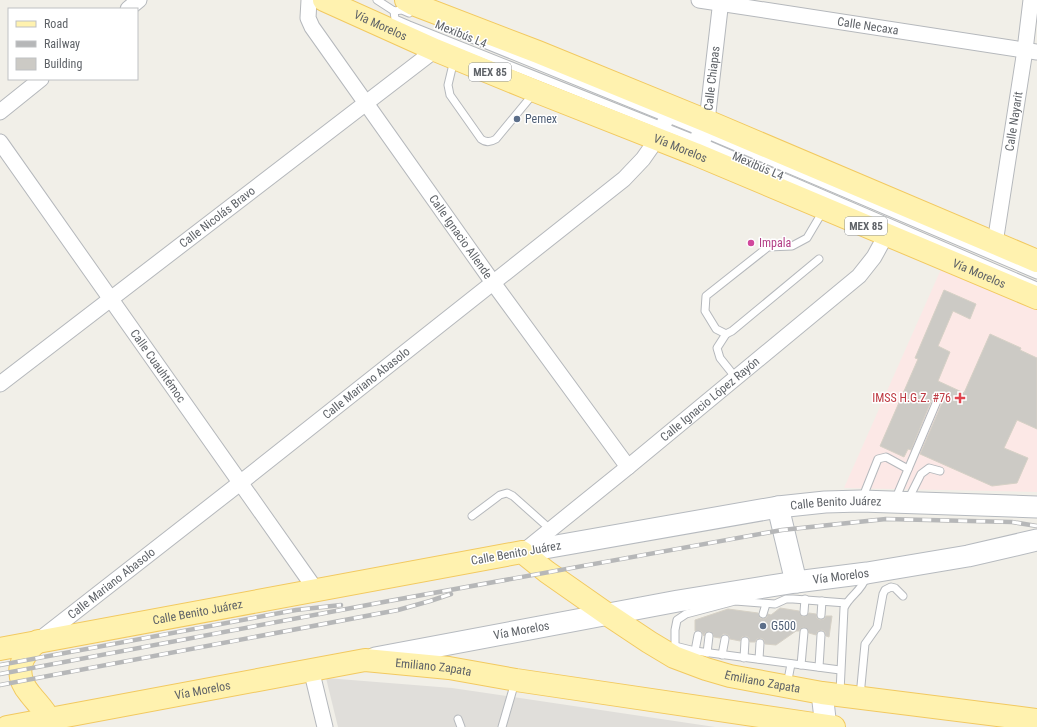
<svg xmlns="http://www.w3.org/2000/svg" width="1037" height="727" font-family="'Roboto Condensed',sans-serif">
	<rect width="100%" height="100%" fill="#f1efe8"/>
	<path fill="#e0deda" d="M 326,678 L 452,688 L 715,727 L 338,727 Z"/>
	<path fill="#fce8e6" d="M 942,267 L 1037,307 L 1037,492 L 844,488 Z"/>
	<g fill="#cccac5" stroke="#d6d1c6">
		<path d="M 944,290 L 976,304 L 970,319 L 953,311 L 938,346 L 950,352 L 938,381 L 964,393 L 990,334 L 1021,348 L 1020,350 L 1037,358 L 1037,429 L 1017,420 L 1004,448 L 1028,458 L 1017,483 L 992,486 L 920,454 L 942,403 L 941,398 L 939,396 L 934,397 L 932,399 L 911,450 L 908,449 L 904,457 L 880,446 L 918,359 L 915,358 Z"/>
		<path d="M 780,608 L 799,611 L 800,614 L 803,617 L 806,616 L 809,613 L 816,614 L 817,618 L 820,620 L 824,619 L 826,616 L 832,616 L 829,637 L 826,636 L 825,632 L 822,630 L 818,631 L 816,635 L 809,633 L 808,630 L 804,627 L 800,629 L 799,631 L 796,631 L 776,645 L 765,644 L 764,640 L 761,638 L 757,639 L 755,642 L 750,642 L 749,638 L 746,636 L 742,637 L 740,641 L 730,639 L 729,636 L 726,634 L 723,634 L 720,638 L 714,637 L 713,634 L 710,631 L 705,633 L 704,636 L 701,631 L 695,631 L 695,620 L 728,609 L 758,613 L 760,618 L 764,619 L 767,617 L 768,614 L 771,615 Z"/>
	</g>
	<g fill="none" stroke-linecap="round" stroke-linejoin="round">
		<g stroke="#b5b8bc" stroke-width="9">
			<g id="lane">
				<path d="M 377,0 L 394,11 L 402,10 L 409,13"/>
				<path d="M 394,11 L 395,19 L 409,25 L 700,141 L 1037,286"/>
				<path d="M 452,31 L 703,133 L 1037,275"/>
				<path d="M 454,60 L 448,85 L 450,95 L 481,139 C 486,143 491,142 496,139 L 534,93"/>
				<path d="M 819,259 L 732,331 L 726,334 L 716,329 L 705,311 L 706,296 L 768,247 L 792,246 L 807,238 L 823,211"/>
				<path d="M 726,334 L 717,348 L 720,358 L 736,378"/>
				<path d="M 862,499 L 878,459 L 886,457 L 908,469"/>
				<path d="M 895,500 L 937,401"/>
				<path d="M 908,500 L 921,474 L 929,468 L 940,471"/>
				<path d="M 472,516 L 500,495 L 507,493 L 513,496 L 550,529"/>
				<path d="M 804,612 L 805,599"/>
				<path d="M 763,614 L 766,604"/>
				<path d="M 821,615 L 822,601"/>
				<path d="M 675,646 L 695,651 L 840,670"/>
				<path d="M 695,651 L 698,635"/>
				<path d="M 707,653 L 709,636"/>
				<path d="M 675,654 L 675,630 L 677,620 L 686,614 L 735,601 L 775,604 L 786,599 L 793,599 L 846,603"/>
				<path d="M 722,655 L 725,639"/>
				<path d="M 744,658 L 745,641"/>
				<path d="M 759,659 L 760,643"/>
				<path d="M 801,665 L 804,632"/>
				<path d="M 819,667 L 821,635"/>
				<path d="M 787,685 L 791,664"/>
				<path d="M 840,692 L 844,608 C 850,595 861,592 866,577"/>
				<path d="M 860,696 L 865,644 L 877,627 L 883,594 L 885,590 L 891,587 L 895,588 L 903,596"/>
				<path d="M 458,719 L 461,727"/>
				<path d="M 502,727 L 515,682"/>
			</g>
		</g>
		<g stroke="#b5b8bc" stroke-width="17">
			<g id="street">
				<path id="s1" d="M 309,0 L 308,18 L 312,27 L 494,284 L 628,467"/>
				<path id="s2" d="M 699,0 L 1037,52"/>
				<path d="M 128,9 L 139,0"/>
				<path d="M 0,112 L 41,79"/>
				<path id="s3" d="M 707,121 L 721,0"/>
				<path id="s4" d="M 0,142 L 316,590"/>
				<path id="s5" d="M 995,243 L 1025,50 L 1031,0"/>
				<path id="s6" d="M 0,384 L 435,50"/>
				<path id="s7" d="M 524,551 L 628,467 L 859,276 L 874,257 L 886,235"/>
				<path id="s8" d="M 39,640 L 240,483 L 624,179 L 643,159 L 657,139 L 672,106"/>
				<path d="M 311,669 L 325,727"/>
			</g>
		</g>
		<g stroke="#b6babf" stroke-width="23">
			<g id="secondary">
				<path d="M 695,154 L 707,121"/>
				<path d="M 778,507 L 796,582"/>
				<path id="s9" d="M 522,552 L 778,507 L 825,502 L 861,501 L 1037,507"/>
				<path id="s10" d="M 375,658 L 678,601 L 796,582 L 867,573 L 968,556 L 1037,540"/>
				<path d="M 822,693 L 826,727"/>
			</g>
		</g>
		<g stroke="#f2c960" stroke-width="24">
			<g id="primary">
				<path id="s11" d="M 324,0 L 435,50 L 535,91 L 695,154 L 1037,298"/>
				<path d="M 406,0 L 413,4 L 538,52 L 707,121 L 1037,261"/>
				<path d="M 38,641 C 20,656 13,674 30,694 C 37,703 44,709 49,719"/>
				<path id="s12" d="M 0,649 L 522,552 L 547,572 L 607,614 L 649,642 L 674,657 L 706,669 L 730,676 L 822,693 L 1037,720"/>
				<path id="s13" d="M 7,727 L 365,660 L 449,668 L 516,680 L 834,727"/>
			</g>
		</g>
		<use href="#lane" stroke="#fff" stroke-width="7"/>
		<use href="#street" stroke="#fff" stroke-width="15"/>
		<use href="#secondary" stroke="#fff" stroke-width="21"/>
		<use href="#primary" stroke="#fff2af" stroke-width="22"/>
		<g stroke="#b6b7b8" stroke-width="4.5">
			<g id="rail">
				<path d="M 0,665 L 296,610 L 341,605"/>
				<path d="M 0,674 L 389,601 L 782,530 L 886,519 L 1012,522 L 1037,526"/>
				<path d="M 0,685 L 398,610 L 430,601 L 451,594"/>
			</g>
		</g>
		<use href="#rail" stroke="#fff" stroke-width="3" stroke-dasharray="9" stroke-linecap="butt"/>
	</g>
	<g fill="#5c6f8a" stroke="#fff" stroke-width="1.5">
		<circle cx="517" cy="119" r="4"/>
		<circle cx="763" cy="626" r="4"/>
	</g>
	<circle fill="#d1479c" stroke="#fff" stroke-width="1.5" cx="751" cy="243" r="4"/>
	<path fill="#e0444e" stroke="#fff" stroke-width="1.5" d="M958 392h4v4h4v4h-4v4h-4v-4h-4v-4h4z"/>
	<g text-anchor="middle" stroke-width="3" stroke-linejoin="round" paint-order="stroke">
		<g fill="#fff" stroke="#8f9295" stroke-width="1">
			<rect x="469" y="63" width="42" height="18" rx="3"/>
			<rect x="845" y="217" width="42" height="18" rx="3"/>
		</g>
		<g font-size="11" font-weight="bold" fill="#5f6368">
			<text x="490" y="76">MEX 85</text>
			<text x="866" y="230">MEX 85</text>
		</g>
		<g font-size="12" fill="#5f6368" stroke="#fff">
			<text dy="4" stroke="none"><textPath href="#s11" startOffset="62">Vía Morelos</textPath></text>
			<text dy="4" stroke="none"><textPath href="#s2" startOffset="171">Calle Necaxa</textPath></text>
			<text transform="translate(461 34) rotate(22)" y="4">Mexibús L4</text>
			<text dy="4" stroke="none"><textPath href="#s3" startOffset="43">Calle Chiapas</textPath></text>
			<text dy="4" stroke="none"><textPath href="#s5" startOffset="123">Calle Nayarit</textPath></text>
			<text dy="4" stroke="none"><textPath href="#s11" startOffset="386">Vía Morelos</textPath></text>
			<text transform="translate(758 166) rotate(23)" y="4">Mexibús L4</text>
			<text dy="4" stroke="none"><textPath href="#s6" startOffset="274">Calle Nicolás Bravo</textPath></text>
			<text dy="4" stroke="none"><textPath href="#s1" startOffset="285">Calle Ignacio Allende</textPath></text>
			<text dy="4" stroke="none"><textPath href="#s11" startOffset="710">Vía Morelos</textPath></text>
			<text dy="4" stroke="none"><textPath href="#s4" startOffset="274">Calle Cuauhtémoc</textPath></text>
			<text dy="4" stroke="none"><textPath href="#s8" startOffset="416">Calle Mariano Abasolo</textPath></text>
			<text dy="4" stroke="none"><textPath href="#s7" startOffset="240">Calle Ignacio López Rayón</textPath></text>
			<text dy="4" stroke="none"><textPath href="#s9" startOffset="318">Calle Benito Juárez</textPath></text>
			<text transform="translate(516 553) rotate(-10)" y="4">Calle Benito Juárez</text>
			<text dy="4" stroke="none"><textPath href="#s10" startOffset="473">Vía Morelos</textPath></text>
			<text dy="4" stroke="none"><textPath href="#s8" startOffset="92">Calle Mariano Abasolo</textPath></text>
			<text dy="4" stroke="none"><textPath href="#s12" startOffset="201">Calle Benito Juárez</textPath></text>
			<text dy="4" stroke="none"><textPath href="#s10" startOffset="149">Vía Morelos</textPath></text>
			<text dy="4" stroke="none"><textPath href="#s13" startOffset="433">Emiliano Zapata</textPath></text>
			<text dy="4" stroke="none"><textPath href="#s12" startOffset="808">Emiliano Zapata</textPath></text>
			<text dy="4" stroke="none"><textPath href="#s13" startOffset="199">Vía Morelos</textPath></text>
		</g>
		<g font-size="12" fill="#4e5e75" stroke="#fff" text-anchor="start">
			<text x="525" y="123">Pemex</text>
			<text x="771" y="630">G500</text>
		</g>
		<g font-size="12" fill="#b23c85" stroke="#fff" text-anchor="start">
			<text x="759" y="247">Impala</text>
		</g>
		<g font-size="12" fill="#be3a42" stroke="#fff" text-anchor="end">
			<text x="951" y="402">IMSS H.G.Z. #76</text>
		</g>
	</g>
	<rect x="8" y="8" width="130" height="72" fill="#ffffff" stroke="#bfc1c3"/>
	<rect x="16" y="21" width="20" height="6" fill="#fff2af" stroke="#bfc1c3"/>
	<text x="44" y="28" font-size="12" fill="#5f6368">Road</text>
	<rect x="16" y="41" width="20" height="6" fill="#b6b7b8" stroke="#bfc1c3"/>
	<text x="44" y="48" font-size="12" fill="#5f6368">Railway</text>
	<rect x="16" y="58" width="20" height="12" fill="#cccac5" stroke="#bfc1c3"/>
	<text x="44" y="68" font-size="12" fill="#5f6368">Building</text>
</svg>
